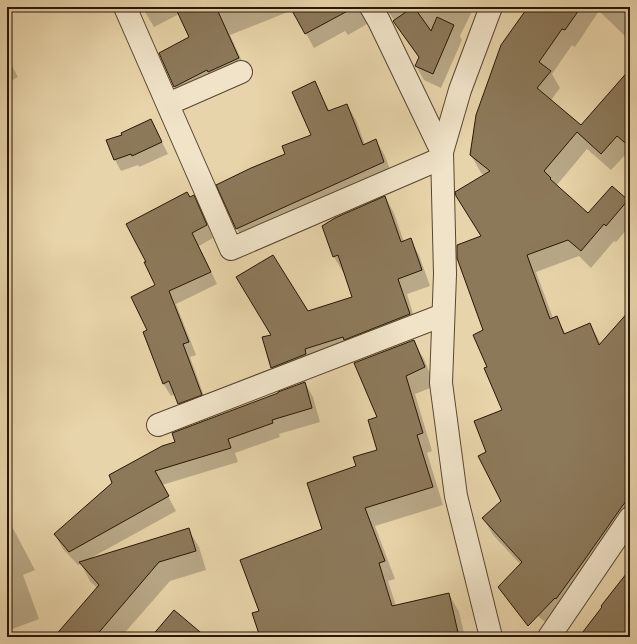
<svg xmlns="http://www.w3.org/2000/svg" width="637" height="644" font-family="Alegreya,serif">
	<rect width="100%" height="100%" fill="#e8d4aa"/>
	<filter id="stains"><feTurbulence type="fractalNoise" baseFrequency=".005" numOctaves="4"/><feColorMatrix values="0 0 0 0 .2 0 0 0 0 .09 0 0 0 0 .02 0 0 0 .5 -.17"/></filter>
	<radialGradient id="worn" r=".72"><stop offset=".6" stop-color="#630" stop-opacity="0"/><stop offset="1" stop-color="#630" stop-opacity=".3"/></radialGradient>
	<g fill="#0003">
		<path d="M 142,7 L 474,7 L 460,36 L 462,40 L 441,88 L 424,80 L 416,66 L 419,58 L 401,32 L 391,15 L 386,10 L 380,9 L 368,16 L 366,22 L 367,24 L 348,35 L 345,31 L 314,48 L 293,10 L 230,35 L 247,72 L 183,101 L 175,87 L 160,53 L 190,38 L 179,14 L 154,27 Z"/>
		<path d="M 527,7 L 630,7 L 630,31 L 625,36 L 599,11 L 575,47 L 572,45 L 552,74 L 560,88 L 551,100 L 581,127 L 630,71 L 630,155 L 627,153 L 611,170 L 587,149 L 556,186 L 589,215 L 627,200 L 630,205 L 630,226 L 616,242 L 614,241 L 591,268 L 579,256 L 536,272 L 553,318 L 556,317 L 566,334 L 590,324 L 601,344 L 630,311 L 630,525 L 552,627 L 515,599 L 521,565 L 493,535 L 483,518 L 502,501 L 487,452 L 503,410 L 485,331 L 482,237 L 484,175 L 481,173 L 471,155 L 528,8 Z"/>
		<path d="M 7,57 L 18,77 L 7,83 Z"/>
		<path d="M 314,83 L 323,98 L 330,112 L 347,105 L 356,120 L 365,145 L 376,140 L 385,156 L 393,178 L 246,244 L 237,229 L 218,185 L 286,154 L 312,135 Z"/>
		<path d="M 151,121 L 157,132 L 168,154 L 139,167 L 138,165 L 121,171 L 115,160 L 108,141 L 123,135 Z"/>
		<path d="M 193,196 L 201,209 L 213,238 L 199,246 L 217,284 L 176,304 L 196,355 L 190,357 L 208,407 L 186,416 L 179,404 L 175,394 L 171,396 L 163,383 L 149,331 L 156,285 L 189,198 Z"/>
		<path d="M 385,197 L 394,213 L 404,242 L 410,239 L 419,255 L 430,286 L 407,294 L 418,330 L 281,383 L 272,368 L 272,336 L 307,313 L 354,298 L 344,272 L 343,272 L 334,257 Z"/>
		<path d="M 413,341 L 424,359 L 435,386 L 415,394 L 432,451 L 427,453 L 443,505 L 375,526 L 395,579 L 388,581 L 396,606 L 449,594 L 459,612 L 465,637 L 261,637 L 260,611 L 324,529 L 357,467 L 379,450 L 378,418 Z"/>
		<path d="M 305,383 L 313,397 L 320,422 L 279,434 L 280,437 L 235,453 L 238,462 L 162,485 L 176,511 L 89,559 L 188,529 L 199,547 L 206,570 L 170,581 L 121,637 L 55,637 L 97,588 L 90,581 L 81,564 L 78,565 L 63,549 L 55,535 L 176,443 Z"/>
		<path d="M 7,517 L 35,570 L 23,575 L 39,619 L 7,631 Z"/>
		<path d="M 209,634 L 213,637 L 206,637 Z"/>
	</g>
	<g fill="#8c795a" stroke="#281704">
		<path d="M 175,7 L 216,7 L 239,58 L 208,72 L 207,70 L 174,87 L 159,53 L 189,37 Z"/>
		<path d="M 290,7 L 355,7 L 305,34 Z"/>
		<path d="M 413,7 L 414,7 L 431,31 L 437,17 L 454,25 L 433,74 L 415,66 L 419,57 L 393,21 Z"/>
		<path d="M 528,7 L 581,7 L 565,30 L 562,29 L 539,62 L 551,71 L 537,88 L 581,125 L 630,69 L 630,147 L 617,136 L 601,154 L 577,132 L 544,171 L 551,178 L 550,179 L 588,213 L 612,186 L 628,200 L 606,226 L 604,224 L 581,251 L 568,240 L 527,255 L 550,319 L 557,316 L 564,334 L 590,323 L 599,345 L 630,310 L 630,497 L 623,505 L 583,562 L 556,599 L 555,598 L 528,626 L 498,587 L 522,562 L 482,518 L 501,501 L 478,456 L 486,452 L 474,421 L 502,410 L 484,368 L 487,367 L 473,335 L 483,330 L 457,258 L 457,245 L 481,236 L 456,196 L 455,192 L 490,171 L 470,155 L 476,115 L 501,45 Z"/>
		<path d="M 315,81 L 328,111 L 347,104 L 363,145 L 376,139 L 384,162 L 236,229 L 216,185 L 251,168 L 285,154 L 282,146 L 311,135 L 292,92 Z"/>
		<path d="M 151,119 L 162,142 L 132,156 L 131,154 L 114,160 L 106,140 L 122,135 L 121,133 Z"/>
		<path d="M 187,192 L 190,197 L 194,195 L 207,225 L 192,233 L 211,272 L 169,291 L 189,342 L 183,344 L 202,395 L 178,404 L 169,381 L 163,384 L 143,332 L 147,330 L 131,297 L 155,285 L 144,262 L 146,262 L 126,224 Z"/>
		<path d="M 385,196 L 401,242 L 411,238 L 422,270 L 398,279 L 410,314 L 344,340 L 343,337 L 305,349 L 306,354 L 271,368 L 262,337 L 271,335 L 236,277 L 273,255 L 308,311 L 352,297 L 338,255 L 333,257 L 322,226 L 335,218 Z"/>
		<path d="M 414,340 L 425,367 L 406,376 L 423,433 L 417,435 L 433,487 L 365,508 L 385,561 L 379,563 L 392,606 L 449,593 L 459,637 L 260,637 L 252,613 L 259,611 L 240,560 L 322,529 L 307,483 L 356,466 L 353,457 L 377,450 L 368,420 L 377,417 L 354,363 Z"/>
		<path d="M 305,382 L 312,408 L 272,420 L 273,423 L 228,439 L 231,448 L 155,471 L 169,496 L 69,552 L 54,534 L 112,483 L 109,475 L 162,446 L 175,442 L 172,433 L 278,393 L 278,392 Z"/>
		<path d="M 189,528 L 196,551 L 159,562 L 95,637 L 54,637 L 99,585 L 79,562 Z"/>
		<path d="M 630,569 L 630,637 L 579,637 L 602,607 L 601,606 Z"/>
		<path d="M 174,610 L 206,637 L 151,637 Z"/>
	</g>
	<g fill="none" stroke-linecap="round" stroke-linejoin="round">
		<g stroke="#58462e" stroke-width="24">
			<g id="minor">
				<path d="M 125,7 L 231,249 L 442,158"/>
				<path d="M 371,7 L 379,21 L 442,152"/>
				<path d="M 168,104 L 241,72"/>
				<path d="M 158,425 L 443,315"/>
				<path d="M 491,637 L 456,496 L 441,383 L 445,274 L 442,152 L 460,90 L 491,7"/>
				<path d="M 549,637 L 630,518"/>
			</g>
		</g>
		<use href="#minor" stroke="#f0e3c8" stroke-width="22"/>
	</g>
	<rect width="637" height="644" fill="none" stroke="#e8d4aa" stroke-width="24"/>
	<rect x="8" y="8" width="621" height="628" fill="none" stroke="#281704" stroke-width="2"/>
	<rect x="12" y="12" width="613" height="620" fill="none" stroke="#281704"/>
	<rect width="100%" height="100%" filter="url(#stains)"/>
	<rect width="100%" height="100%" fill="url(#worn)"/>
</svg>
